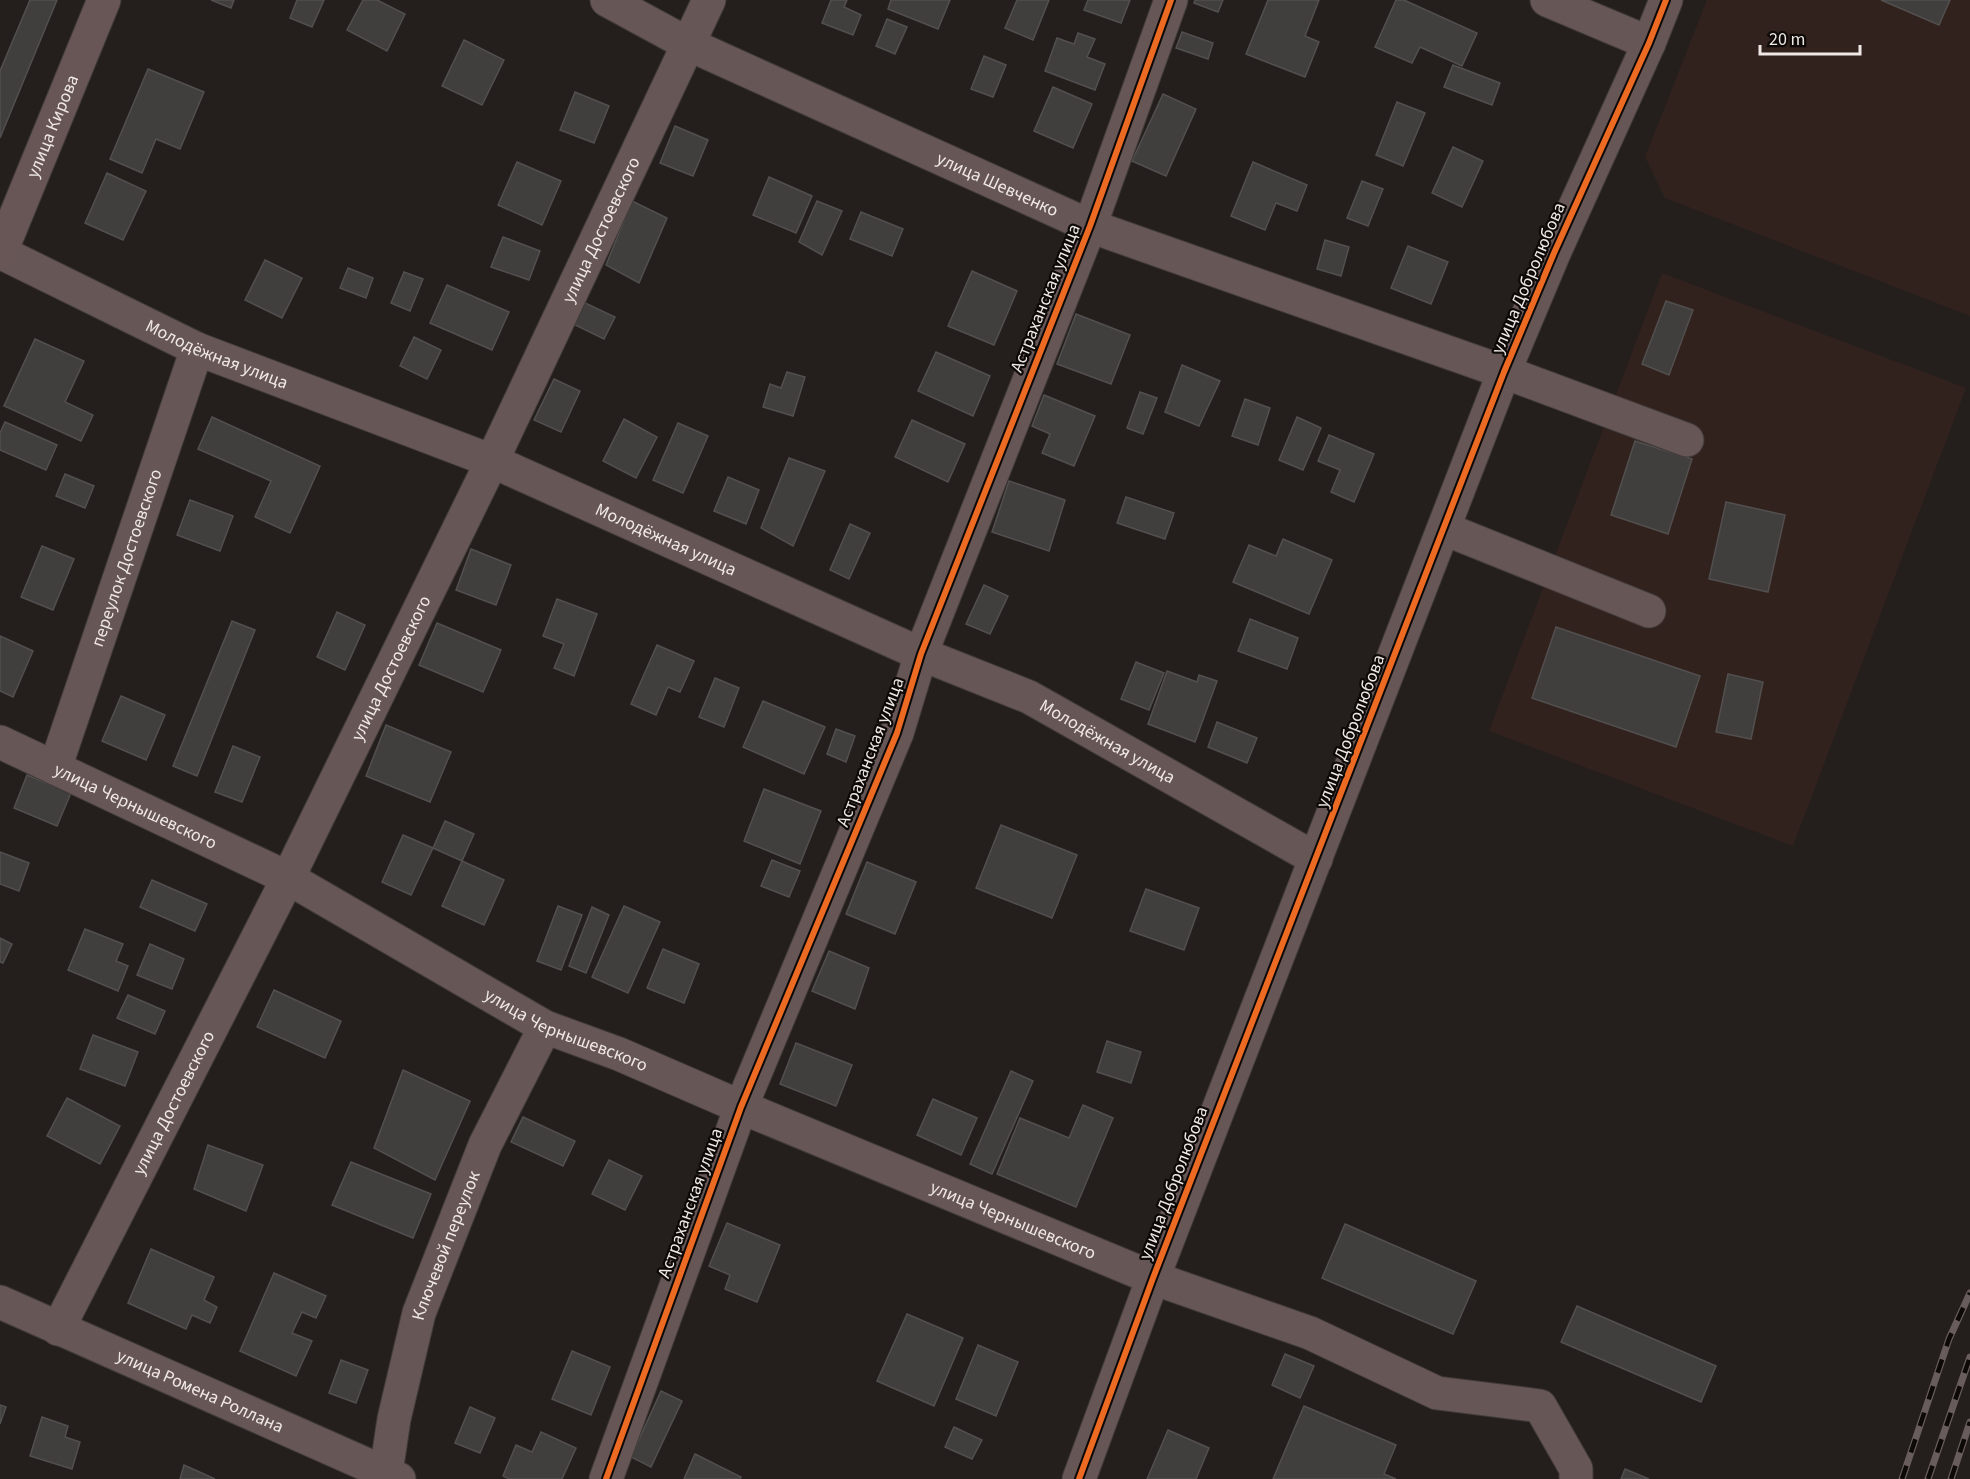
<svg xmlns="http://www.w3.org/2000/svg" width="1970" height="1479" font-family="'Source Sans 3',sans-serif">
	<rect width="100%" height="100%" fill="#241f1c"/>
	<g fill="#32221d">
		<path d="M 1707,0 L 1970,0 L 1970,316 L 1665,198 L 1645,157 Z"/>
		<path d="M 1662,273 L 1966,388 L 1793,846 L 1489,731 Z"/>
	</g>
	<g fill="#413e3e" stroke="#524f4f" stroke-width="1.5">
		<path d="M 30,0 L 57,0 L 0,138 L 0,71 Z"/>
		<path d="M 211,0 L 234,0 L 231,8 Z"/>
		<path d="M 297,0 L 324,0 L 312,27 L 290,18 Z"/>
		<path d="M 363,0 L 377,0 L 405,14 L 387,51 L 347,30 Z"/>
		<path d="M 831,0 L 847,0 L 844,7 L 861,15 L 853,35 L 822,23 Z"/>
		<path d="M 891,0 L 950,0 L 938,29 L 888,9 Z"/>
		<path d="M 1017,0 L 1049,0 L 1033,40 L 1005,28 Z"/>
		<path d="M 1088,0 L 1130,0 L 1121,23 L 1084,10 Z"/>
		<path d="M 1195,0 L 1223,0 L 1218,12 L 1194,3 Z"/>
		<path d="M 1268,0 L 1319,0 L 1305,36 L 1319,42 L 1305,77 L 1246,54 Z"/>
		<path d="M 1396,0 L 1404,0 L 1477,33 L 1462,66 L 1420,47 L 1412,63 L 1375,47 Z"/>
		<path d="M 1881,0 L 1950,0 L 1939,25 Z"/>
		<path d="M 887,19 L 907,27 L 895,54 L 876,46 Z"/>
		<path d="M 1182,32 L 1213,43 L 1208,59 L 1176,48 Z"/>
		<path d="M 1078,33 L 1095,39 L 1087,57 L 1105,64 L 1095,90 L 1045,71 L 1057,38 L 1074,44 Z"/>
		<path d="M 464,40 L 504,60 L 482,105 L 442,86 Z"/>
		<path d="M 984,56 L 1006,65 L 993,97 L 971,89 Z"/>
		<path d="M 1453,65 L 1500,83 L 1492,105 L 1444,87 Z"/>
		<path d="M 148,69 L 204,92 L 180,149 L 156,139 L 142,173 L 110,159 Z"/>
		<path d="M 1053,87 L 1092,104 L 1073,148 L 1034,131 Z"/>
		<path d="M 575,92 L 609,106 L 594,143 L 560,130 Z"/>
		<path d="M 1163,94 L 1196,109 L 1166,176 L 1132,161 Z"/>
		<path d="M 1397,102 L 1425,113 L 1403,166 L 1376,155 Z"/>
		<path d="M 675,126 L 708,140 L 693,176 L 660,163 Z"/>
		<path d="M 1453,147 L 1483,161 L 1462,207 L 1432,193 Z"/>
		<path d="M 517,162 L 561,181 L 542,225 L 498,205 Z"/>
		<path d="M 1253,162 L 1307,185 L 1297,211 L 1276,203 L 1265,230 L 1231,216 Z"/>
		<path d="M 107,173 L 146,191 L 123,240 L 85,223 Z"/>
		<path d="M 769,177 L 812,196 L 796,233 L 753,215 Z"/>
		<path d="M 1362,181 L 1383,189 L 1368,226 L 1347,218 Z"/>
		<path d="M 632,201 L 667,218 L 639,283 L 606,265 Z"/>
		<path d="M 817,201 L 842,211 L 822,255 L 799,242 Z"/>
		<path d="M 861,212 L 903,229 L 892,256 L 850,239 Z"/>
		<path d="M 503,237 L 540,251 L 529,280 L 491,267 Z"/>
		<path d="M 1325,240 L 1349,247 L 1341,276 L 1317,269 Z"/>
		<path d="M 1408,246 L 1448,262 L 1431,304 L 1391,288 Z"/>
		<path d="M 265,260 L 302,278 L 282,318 L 245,300 Z"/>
		<path d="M 348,268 L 373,278 L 366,298 L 340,288 Z"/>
		<path d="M 972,271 L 1017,291 L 994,345 L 948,326 Z"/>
		<path d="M 404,272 L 423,279 L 410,311 L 391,303 Z"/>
		<path d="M 447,285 L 509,312 L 492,350 L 430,323 Z"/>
		<path d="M 581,301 L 615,317 L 604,339 L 571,323 Z"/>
		<path d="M 1666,301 L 1693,310 L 1669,375 L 1642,364 Z"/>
		<path d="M 1076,314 L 1130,335 L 1111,384 L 1057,364 Z"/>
		<path d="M 414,337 L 441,350 L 427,379 L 400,366 Z"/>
		<path d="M 35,339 L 84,361 L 65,402 L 93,415 L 81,441 L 4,406 Z"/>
		<path d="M 936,352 L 990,376 L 973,416 L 918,391 Z"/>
		<path d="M 1182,365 L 1220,381 L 1199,426 L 1165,412 Z"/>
		<path d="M 787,372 L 805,377 L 793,416 L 763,407 L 770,384 L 781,388 Z"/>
		<path d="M 554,379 L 580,391 L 561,432 L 534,420 Z"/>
		<path d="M 1140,392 L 1157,398 L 1143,434 L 1127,428 Z"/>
		<path d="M 1044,395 L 1095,416 L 1074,466 L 1042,453 L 1050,434 L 1032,426 Z"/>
		<path d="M 1245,399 L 1270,408 L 1258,445 L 1232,436 Z"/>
		<path d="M 212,417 L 320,466 L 290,533 L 255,517 L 271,481 L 198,449 Z"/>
		<path d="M 1297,417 L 1321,428 L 1303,470 L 1279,460 Z"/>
		<path d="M 624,419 L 657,437 L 636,478 L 603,461 Z"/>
		<path d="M 912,420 L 965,444 L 948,482 L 895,457 Z"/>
		<path d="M 5,422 L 57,445 L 46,470 L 0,450 L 0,433 Z"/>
		<path d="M 678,423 L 708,436 L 683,493 L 653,480 Z"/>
		<path d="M 1329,435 L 1374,454 L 1354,502 L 1331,492 L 1340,470 L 1318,461 Z"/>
		<path d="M 1635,441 L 1692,459 L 1668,534 L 1611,515 Z"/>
		<path d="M 789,458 L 825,471 L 793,546 L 761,528 Z"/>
		<path d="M 65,474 L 94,486 L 85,508 L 56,496 Z"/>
		<path d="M 728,477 L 759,490 L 746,524 L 714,511 Z"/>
		<path d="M 1009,481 L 1065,500 L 1049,551 L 992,532 Z"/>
		<path d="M 1126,497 L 1174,513 L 1165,539 L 1117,523 Z"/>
		<path d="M 190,500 L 233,516 L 220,551 L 177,535 Z"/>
		<path d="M 1726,502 L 1785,515 L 1768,592 L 1709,579 Z"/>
		<path d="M 850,524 L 870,533 L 849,579 L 830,570 Z"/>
		<path d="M 1283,539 L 1332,560 L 1309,614 L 1233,582 L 1249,545 L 1276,556 Z"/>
		<path d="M 42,546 L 74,559 L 53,610 L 21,597 Z"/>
		<path d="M 471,549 L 511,565 L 496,605 L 456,590 Z"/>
		<path d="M 984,585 L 1008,596 L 990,634 L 966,624 Z"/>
		<path d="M 557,599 L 597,614 L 574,676 L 554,668 L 564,644 L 543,636 Z"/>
		<path d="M 337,612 L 365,625 L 345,670 L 317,657 Z"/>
		<path d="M 1250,619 L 1298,638 L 1287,669 L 1238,651 Z"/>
		<path d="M 232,621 L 255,630 L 197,776 L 173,766 Z"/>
		<path d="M 437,623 L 501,650 L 483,692 L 419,665 Z"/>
		<path d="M 1556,627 L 1700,676 L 1676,747 L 1532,698 Z"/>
		<path d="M 0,636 L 33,651 L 13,697 L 0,691 Z"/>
		<path d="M 657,645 L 694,661 L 680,692 L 668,687 L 656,715 L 631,704 Z"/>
		<path d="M 1136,662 L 1164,673 L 1149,710 L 1121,699 Z"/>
		<path d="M 1167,671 L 1197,682 L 1199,675 L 1217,681 L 1195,742 L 1148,724 Z"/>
		<path d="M 1728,674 L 1763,682 L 1751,739 L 1716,732 Z"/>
		<path d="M 715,678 L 739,688 L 724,727 L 699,717 Z"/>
		<path d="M 121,696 L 165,715 L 146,760 L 102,741 Z"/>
		<path d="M 763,701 L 825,727 L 804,774 L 743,747 Z"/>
		<path d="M 1217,722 L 1257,738 L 1247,763 L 1208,747 Z"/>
		<path d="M 386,725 L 451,752 L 430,802 L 366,776 Z"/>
		<path d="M 836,729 L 855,736 L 846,762 L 827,754 Z"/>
		<path d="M 233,746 L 260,757 L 242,802 L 215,792 Z"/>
		<path d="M 27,775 L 71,793 L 57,826 L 14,808 Z"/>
		<path d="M 764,789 L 821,811 L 800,864 L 744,841 Z"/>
		<path d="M 445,821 L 474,834 L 462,861 L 433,848 Z"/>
		<path d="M 1001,825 L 1077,855 L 1052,918 L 976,888 Z"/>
		<path d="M 403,835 L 433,848 L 411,895 L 382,882 Z"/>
		<path d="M 0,852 L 29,863 L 19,891 L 0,884 Z"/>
		<path d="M 772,860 L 800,871 L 789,897 L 761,886 Z"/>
		<path d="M 462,861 L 504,880 L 484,925 L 442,906 Z"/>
		<path d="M 867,862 L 916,882 L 895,934 L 846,914 Z"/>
		<path d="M 152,880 L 207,904 L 195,931 L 140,907 Z"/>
		<path d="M 1146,889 L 1199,908 L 1184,950 L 1130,931 Z"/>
		<path d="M 558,906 L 582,915 L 561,970 L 537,961 Z"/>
		<path d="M 624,906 L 660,922 L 628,993 L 592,977 Z"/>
		<path d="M 592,907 L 609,915 L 586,973 L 569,966 Z"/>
		<path d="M 85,929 L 123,944 L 116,961 L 128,966 L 118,991 L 68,970 Z"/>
		<path d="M 0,938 L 12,944 L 3,963 L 0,962 Z"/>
		<path d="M 150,944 L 184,959 L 172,989 L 137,975 Z"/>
		<path d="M 663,949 L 699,964 L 684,1003 L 647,988 Z"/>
		<path d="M 829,951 L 869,968 L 855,1009 L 812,991 Z"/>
		<path d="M 274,990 L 341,1021 L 325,1058 L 257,1027 Z"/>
		<path d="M 128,995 L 165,1011 L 155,1034 L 117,1018 Z"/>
		<path d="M 93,1035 L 138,1052 L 125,1086 L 80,1069 Z"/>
		<path d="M 1107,1041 L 1141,1052 L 1131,1083 L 1097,1072 Z"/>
		<path d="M 796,1043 L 852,1065 L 836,1106 L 780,1084 Z"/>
		<path d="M 403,1070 L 470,1101 L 435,1180 L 374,1148 Z"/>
		<path d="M 1011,1071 L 1033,1081 L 992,1174 L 970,1164 Z"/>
		<path d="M 67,1098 L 120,1126 L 100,1164 L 47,1136 Z"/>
		<path d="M 933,1099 L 977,1118 L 961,1155 L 917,1135 Z"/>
		<path d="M 1083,1105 L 1113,1118 L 1076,1207 L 997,1174 L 1020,1118 L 1069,1138 Z"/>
		<path d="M 523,1117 L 575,1141 L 563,1166 L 511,1142 Z"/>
		<path d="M 208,1145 L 263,1165 L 246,1211 L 194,1189 Z"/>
		<path d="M 609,1160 L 642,1176 L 625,1210 L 592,1194 Z"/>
		<path d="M 351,1162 L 431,1194 L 413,1238 L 332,1205 Z"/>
		<path d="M 727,1223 L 780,1245 L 757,1302 L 725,1289 L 730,1275 L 709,1266 Z"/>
		<path d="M 1345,1224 L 1476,1281 L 1453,1334 L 1322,1278 Z"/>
		<path d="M 151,1249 L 214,1277 L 204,1300 L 217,1307 L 210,1323 L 192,1315 L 186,1329 L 128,1303 Z"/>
		<path d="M 274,1273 L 326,1296 L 316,1318 L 302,1312 L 292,1333 L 312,1341 L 296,1376 L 240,1351 Z"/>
		<path d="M 1577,1306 L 1716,1366 L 1701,1402 L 1561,1342 Z"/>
		<path d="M 907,1314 L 963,1338 L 934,1406 L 877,1381 Z"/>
		<path d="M 978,1345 L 1018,1362 L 996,1416 L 956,1399 Z"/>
		<path d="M 572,1351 L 610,1367 L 591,1415 L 552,1399 Z"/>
		<path d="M 1285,1354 L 1314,1366 L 1300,1398 L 1272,1385 Z"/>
		<path d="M 341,1360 L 368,1370 L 356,1403 L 329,1393 Z"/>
		<path d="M 661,1391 L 682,1401 L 651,1467 L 631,1457 Z"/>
		<path d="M 0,1405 L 6,1407 L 0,1424 Z"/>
		<path d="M 1304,1406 L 1396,1445 L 1384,1474 L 1396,1479 L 1273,1479 Z"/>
		<path d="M 470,1407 L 495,1418 L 480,1453 L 455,1443 Z"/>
		<path d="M 42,1417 L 68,1426 L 65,1437 L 80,1442 L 72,1469 L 30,1456 Z"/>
		<path d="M 954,1427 L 982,1440 L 972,1459 L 945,1447 Z"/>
		<path d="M 1168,1430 L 1209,1448 L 1196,1479 L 1147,1479 Z"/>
		<path d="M 541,1432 L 576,1448 L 562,1479 L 509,1479 L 503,1476 L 516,1445 L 532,1452 Z"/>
		<path d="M 695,1454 L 741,1477 L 740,1479 L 684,1479 Z"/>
		<path d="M 184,1465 L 215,1479 L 180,1479 Z"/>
		<path d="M 1625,1469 L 1649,1479 L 1621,1479 Z"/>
	</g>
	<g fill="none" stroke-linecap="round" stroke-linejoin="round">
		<g stroke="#403b39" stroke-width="35">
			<g id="minor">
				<path id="s1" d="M 607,0 L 688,44 L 1090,226 L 1504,372 L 1687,440"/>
				<path d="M 1547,0 L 1649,43"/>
				<path id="s2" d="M 0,252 L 197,349 L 492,461 L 921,654 L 1029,697 L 1316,859"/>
				<path d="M 1445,529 L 1649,611"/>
				<path id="s3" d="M 0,742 L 288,878 L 545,1027 L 619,1054 L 741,1107 L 1153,1278 L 1310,1333 L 1437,1393 L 1540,1406 L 1576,1469 L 1576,1479"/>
				<path id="s4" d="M 55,768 L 197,349"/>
				<path id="s5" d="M 0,1302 L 399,1479"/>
				<path id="s6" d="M 58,1329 L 288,878 L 492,461 L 709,0"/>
				<path id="s7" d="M 385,1479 L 394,1419 L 419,1313 L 485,1145 L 545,1027"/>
				<path d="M 606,1479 L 741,1107 L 897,733 L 921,654 L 1090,226 L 1171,0"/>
				<path d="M 1079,1479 L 1153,1278 L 1504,372 L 1554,253 L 1649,43 L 1666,0"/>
			</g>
		</g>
		<g stroke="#403b39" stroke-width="35">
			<g id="major">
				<path id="s8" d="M 0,254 L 104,0"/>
			</g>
		</g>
		<use href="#minor" stroke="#675656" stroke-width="33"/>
		<use href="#major" stroke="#685656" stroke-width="33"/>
		<g stroke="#685d5c" stroke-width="7">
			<g id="rail">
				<path d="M 1902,1479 L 1949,1339 L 1970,1293"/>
				<path d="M 1928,1479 L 1970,1357"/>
				<path d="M 1951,1479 L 1970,1422"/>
			</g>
		</g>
		<use href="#rail" stroke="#0d0907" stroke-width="4.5" stroke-dasharray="14" stroke-linecap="butt"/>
		<g stroke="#0d0907" stroke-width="10">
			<g id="cycleway">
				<path d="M 606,1479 L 741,1107 L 897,733 L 921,654 L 1090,226 L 1171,0"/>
				<path d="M 1079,1479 L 1153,1278 L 1504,372 L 1554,253 L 1649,43 L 1666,0"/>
			</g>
		</g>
		<use href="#cycleway" stroke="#ed6a23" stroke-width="6"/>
	</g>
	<g text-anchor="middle" stroke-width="4.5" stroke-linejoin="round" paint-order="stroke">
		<g font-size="18" fill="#efe8e5" stroke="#0d0907">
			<text dy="6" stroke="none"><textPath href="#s8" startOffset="138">улица Кирова</textPath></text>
			<text dy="6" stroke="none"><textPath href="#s1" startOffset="432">улица Шевченко</textPath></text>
			<text dy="6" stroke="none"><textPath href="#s6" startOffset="1226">улица Достоевского</textPath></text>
			<text transform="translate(1528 278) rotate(-67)" y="6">улица Добролюбова</text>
			<text transform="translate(1045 298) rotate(-68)" y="6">Астраханская улица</text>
			<text dy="6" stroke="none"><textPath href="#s2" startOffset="240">Молодёжная улица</textPath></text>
			<text dy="6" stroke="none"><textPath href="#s2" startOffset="726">Молодёжная улица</textPath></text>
			<text dy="6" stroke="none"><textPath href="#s4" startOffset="222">переулок Достоевского</textPath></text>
			<text dy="6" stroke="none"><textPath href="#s6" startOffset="740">улица Достоевского</textPath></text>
			<text transform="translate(1350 731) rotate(-69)" y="6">улица Добролюбова</text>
			<text dy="6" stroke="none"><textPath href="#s2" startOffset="1212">Молодёжная улица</textPath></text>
			<text transform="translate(870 752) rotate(-69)" y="6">Астраханская улица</text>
			<text dy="6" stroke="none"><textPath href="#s3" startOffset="150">улица Чернышевского</textPath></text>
			<text dy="6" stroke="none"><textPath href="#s3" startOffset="636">улица Чернышевского</textPath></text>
			<text dy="6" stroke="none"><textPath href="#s6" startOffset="254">улица Достоевского</textPath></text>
			<text transform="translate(1173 1183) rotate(-69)" y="6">улица Добролюбова</text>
			<text transform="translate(690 1203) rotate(-70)" y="6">Астраханская улица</text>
			<text dy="6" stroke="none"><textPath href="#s3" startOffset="1122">улица Чернышевского</textPath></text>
			<text dy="6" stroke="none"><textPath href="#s7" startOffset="242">Ключевой переулок</textPath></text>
			<text dy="6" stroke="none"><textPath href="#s5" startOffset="219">улица Ромена Роллана</textPath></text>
		</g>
	</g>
	<path d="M1760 45v9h100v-9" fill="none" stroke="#efe8e5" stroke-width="3"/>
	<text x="1769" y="45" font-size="18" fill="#efe8e5" stroke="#0d0907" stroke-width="4.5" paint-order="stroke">20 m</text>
</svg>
